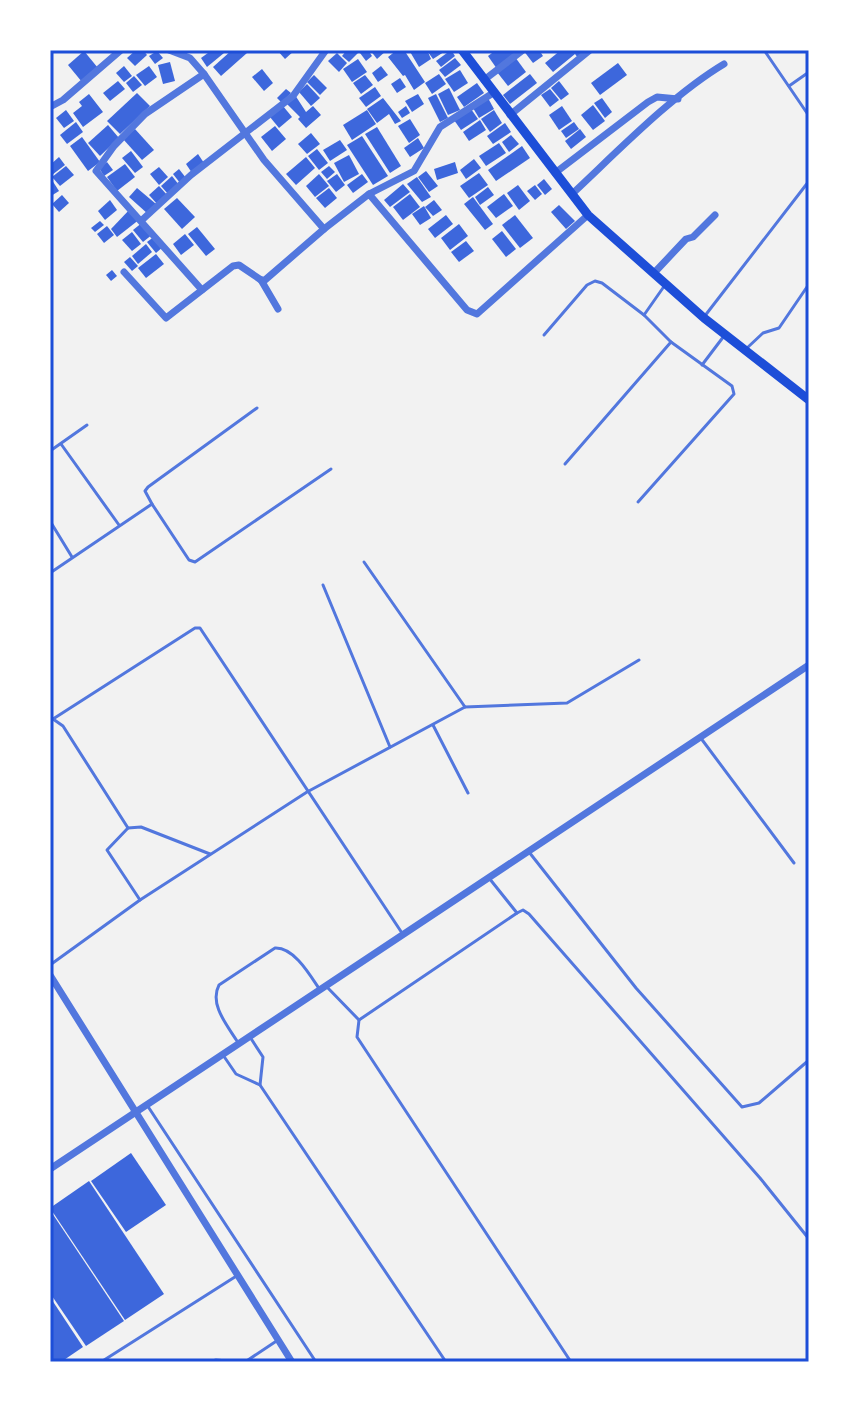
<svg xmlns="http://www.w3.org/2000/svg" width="859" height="1412" font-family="Literata,serif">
	<rect width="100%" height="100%" fill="#f2f2f2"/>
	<g fill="#3d67dc">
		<path d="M 136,50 L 143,50 L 147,55 L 135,66 L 127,58 Z"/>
		<path d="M 212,50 L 221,50 L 224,53 L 207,67 L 201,58 Z"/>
		<path d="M 232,50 L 244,50 L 247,53 L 221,76 L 213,67 Z"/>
		<path d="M 277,50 L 295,50 L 285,59 Z"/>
		<path d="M 347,50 L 359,52 L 349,62 L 342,56 Z"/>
		<path d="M 364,50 L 368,50 L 372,56 L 366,61 L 360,53 Z"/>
		<path d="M 370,50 L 387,50 L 377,59 Z"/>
		<path d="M 397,50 L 404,50 L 425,82 L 414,90 L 405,75 L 403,76 L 388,57 Z"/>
		<path d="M 409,50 L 447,50 L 433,59 L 428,52 L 431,59 L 419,67 Z"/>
		<path d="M 451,50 L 455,56 L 441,67 L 436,61 Z"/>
		<path d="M 496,50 L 521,50 L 497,69 L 488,56 Z"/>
		<path d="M 523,50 L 539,50 L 543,56 L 533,63 Z"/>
		<path d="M 561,50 L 588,50 L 578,58 L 575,54 L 553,72 L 545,63 Z"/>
		<path d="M 84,51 L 98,68 L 82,82 L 68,65 Z"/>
		<path d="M 157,51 L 163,58 L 155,64 L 149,56 Z"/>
		<path d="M 337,53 L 347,63 L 339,72 L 328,61 Z"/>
		<path d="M 515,57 L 526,72 L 508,86 L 497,72 Z"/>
		<path d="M 455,58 L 461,65 L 445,77 L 439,70 Z"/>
		<path d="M 358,59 L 367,72 L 352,82 L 343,69 Z"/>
		<path d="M 170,62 L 175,81 L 163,84 L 158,65 Z"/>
		<path d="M 618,63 L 627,75 L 600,95 L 591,83 Z"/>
		<path d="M 124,66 L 132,76 L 124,82 L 116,73 Z"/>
		<path d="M 149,66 L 157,77 L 145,86 L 136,75 Z"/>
		<path d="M 381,66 L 388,75 L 378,82 L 372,73 Z"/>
		<path d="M 262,69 L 273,83 L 264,91 L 252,77 Z"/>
		<path d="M 460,70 L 468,83 L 454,92 L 445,79 Z"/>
		<path d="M 439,74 L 446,84 L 432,94 L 425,83 Z"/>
		<path d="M 530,74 L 537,83 L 510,104 L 503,95 Z"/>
		<path d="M 314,75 L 327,88 L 320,95 L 307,82 Z"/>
		<path d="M 365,75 L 373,85 L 361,94 L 353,83 Z"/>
		<path d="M 134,76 L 142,85 L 133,92 L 126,83 Z"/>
		<path d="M 400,78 L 406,87 L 397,93 L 391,84 Z"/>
		<path d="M 118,81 L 125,89 L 110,101 L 103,93 Z"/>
		<path d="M 559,81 L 569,94 L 561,100 L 551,88 Z"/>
		<path d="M 477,83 L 484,93 L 464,107 L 457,97 Z"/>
		<path d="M 307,84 L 320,98 L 311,106 L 299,92 Z"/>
		<path d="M 375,87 L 381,96 L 366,107 L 359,98 Z"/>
		<path d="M 449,88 L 460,110 L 448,115 L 438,94 Z"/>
		<path d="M 286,89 L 291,93 L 282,103 L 277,98 Z"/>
		<path d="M 550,89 L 559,100 L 550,107 L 541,95 Z"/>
		<path d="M 137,93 L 150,106 L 120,134 L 107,121 Z"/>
		<path d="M 89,94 L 103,112 L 83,127 L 73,113 L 82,106 L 79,102 Z"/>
		<path d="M 418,94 L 424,104 L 412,112 L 405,101 Z"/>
		<path d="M 436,94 L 448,118 L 440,122 L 428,98 Z"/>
		<path d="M 295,95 L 306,112 L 313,106 L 321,115 L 306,128 L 298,119 L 300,117 L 286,103 Z"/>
		<path d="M 383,98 L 401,121 L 395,124 L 389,114 L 377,123 L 367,109 Z"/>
		<path d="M 488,98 L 494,109 L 479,118 L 473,108 Z"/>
		<path d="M 602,98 L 612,112 L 605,118 L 594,103 Z"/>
		<path d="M 593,105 L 605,121 L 593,130 L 581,115 Z"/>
		<path d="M 283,106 L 292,117 L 279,128 L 270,117 Z"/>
		<path d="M 406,106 L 410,113 L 402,118 L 398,112 Z"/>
		<path d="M 562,106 L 572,121 L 559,130 L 549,115 Z"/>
		<path d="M 471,109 L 478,119 L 461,130 L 454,120 Z"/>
		<path d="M 66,110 L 74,121 L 64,128 L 56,118 Z"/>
		<path d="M 367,110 L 376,124 L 352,140 L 343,125 Z"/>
		<path d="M 494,110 L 502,123 L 490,132 L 481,119 Z"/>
		<path d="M 410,119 L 420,135 L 409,143 L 398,126 Z"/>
		<path d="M 480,120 L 486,130 L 469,141 L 463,132 Z"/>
		<path d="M 76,122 L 83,132 L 67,144 L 60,135 Z"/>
		<path d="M 574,122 L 579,129 L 566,138 L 561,131 Z"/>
		<path d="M 505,123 L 511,132 L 493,144 L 487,136 Z"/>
		<path d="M 108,125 L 119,138 L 100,156 L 88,143 Z"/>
		<path d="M 275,126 L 286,139 L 272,151 L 261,137 Z"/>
		<path d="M 377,127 L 401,166 L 390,173 L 365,134 Z"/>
		<path d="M 135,129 L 154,150 L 142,160 L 123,139 Z"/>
		<path d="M 580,129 L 586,137 L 571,149 L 565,141 Z"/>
		<path d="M 311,133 L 320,144 L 307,154 L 298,144 Z"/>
		<path d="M 511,135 L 519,144 L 509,152 L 502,142 Z"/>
		<path d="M 362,136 L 388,176 L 373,185 L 347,145 Z"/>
		<path d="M 82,137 L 100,162 L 88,171 L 70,146 Z"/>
		<path d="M 418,138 L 424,148 L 410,157 L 404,148 Z"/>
		<path d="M 340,140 L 347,150 L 330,161 L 323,150 Z"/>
		<path d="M 499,143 L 506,153 L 486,166 L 479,156 Z"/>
		<path d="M 522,146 L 530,158 L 496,181 L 488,170 Z"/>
		<path d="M 317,149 L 328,163 L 319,170 L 308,156 Z"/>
		<path d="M 131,151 L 143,167 L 135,173 L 122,158 Z"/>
		<path d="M 198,154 L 204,163 L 192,173 L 186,164 Z"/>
		<path d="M 349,155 L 359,174 L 344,182 L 334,163 Z"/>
		<path d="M 59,157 L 65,165 L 52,175 L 50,165 Z"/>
		<path d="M 306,157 L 315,168 L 296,185 L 286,174 Z"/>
		<path d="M 474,159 L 481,168 L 466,179 L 460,170 Z"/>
		<path d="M 107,162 L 113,170 L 104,176 L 99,168 Z"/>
		<path d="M 455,162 L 458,173 L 437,180 L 434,169 Z"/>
		<path d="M 125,164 L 135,177 L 117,191 L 107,177 Z"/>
		<path d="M 66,166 L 74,175 L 60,186 L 52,177 Z"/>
		<path d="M 329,166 L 335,172 L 327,179 L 321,172 Z"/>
		<path d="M 159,167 L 168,177 L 159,185 L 150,174 Z"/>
		<path d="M 179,169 L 186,178 L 180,183 L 173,174 Z"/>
		<path d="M 426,171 L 438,186 L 429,192 L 418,177 Z"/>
		<path d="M 479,173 L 488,185 L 469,198 L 460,186 Z"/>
		<path d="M 319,174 L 329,186 L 315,197 L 306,186 Z"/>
		<path d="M 337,174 L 345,185 L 336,192 L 327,181 Z"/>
		<path d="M 362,174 L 368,182 L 353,193 L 347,185 Z"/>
		<path d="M 172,176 L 179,185 L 168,194 L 161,186 Z"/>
		<path d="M 50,177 L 59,191 L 51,196 L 50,194 Z"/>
		<path d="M 417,177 L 431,197 L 422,202 L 407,184 Z"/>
		<path d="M 544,179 L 552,189 L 545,195 L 537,185 Z"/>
		<path d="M 403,184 L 410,192 L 390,207 L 384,200 Z"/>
		<path d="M 518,185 L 530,201 L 519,210 L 507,193 Z"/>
		<path d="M 535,185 L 542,194 L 535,200 L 527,191 Z"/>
		<path d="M 159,186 L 168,196 L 158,205 L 149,195 Z"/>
		<path d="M 488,187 L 494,195 L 480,205 L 475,197 Z"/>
		<path d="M 137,188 L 156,204 L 148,214 L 129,197 Z"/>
		<path d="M 329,188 L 337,198 L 325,208 L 316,198 Z"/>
		<path d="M 410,194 L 420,207 L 403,220 L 393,207 Z"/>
		<path d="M 504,194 L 513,206 L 496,218 L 487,207 Z"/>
		<path d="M 62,195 L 69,203 L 59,212 L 52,204 Z"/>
		<path d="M 473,197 L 493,224 L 485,230 L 464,204 Z"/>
		<path d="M 177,198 L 195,217 L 182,229 L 164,209 Z"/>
		<path d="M 110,200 L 117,210 L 105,220 L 98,211 Z"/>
		<path d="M 434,200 L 442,210 L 433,216 L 425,207 Z"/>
		<path d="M 559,205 L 575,221 L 566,229 L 551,212 Z"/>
		<path d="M 424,206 L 431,218 L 420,225 L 412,214 Z"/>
		<path d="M 131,208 L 140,219 L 117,237 L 111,229 Z"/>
		<path d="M 446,215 L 453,224 L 435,238 L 428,229 Z"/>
		<path d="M 515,215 L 533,238 L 520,248 L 502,225 Z"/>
		<path d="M 100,221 L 104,225 L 95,232 L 91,228 Z"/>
		<path d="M 143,222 L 153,234 L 143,242 L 133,230 Z"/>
		<path d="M 459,224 L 468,236 L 450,250 L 441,238 Z"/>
		<path d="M 107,226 L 114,235 L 104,243 L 97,234 Z"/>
		<path d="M 197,227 L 215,249 L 206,256 L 188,234 Z"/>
		<path d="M 502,231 L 516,249 L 506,257 L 492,239 Z"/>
		<path d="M 132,232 L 141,244 L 132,251 L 122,240 Z"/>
		<path d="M 185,234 L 194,245 L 181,255 L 173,244 Z"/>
		<path d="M 155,236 L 164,246 L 156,253 L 147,242 Z"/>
		<path d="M 466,241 L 474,251 L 459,262 L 451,252 Z"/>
		<path d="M 146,244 L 152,252 L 138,264 L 132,256 Z"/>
		<path d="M 156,254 L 164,264 L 146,278 L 138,268 Z"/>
		<path d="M 130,257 L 138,266 L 132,271 L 124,262 Z"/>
		<path d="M 112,270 L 117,276 L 111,281 L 106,275 Z"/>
		<path d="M 131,1153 L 166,1205 L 126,1232 L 91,1181 Z"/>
		<path d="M 89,1181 L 164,1294 L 125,1320 L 50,1208 Z"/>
		<path d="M 50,1210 L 124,1321 L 86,1346 L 50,1293 Z"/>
		<path d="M 50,1297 L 83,1347 L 61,1362 L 50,1362 Z"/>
	</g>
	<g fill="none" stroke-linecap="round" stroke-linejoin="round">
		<g stroke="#5277de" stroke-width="3">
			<path d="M 764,50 L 809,116"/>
			<path d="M 789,86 L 809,72"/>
			<path d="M 644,315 L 665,285"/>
			<path d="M 704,317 L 809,181"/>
			<path d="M 544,335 L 587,285 L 595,281 L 602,283 L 644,315 L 671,342 L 732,386 L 734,394 L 638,502"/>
			<path d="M 747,348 L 763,333 L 779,328 L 809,284"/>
			<path d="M 702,365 L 724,336"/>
			<path d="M 61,444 L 119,525"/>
			<path d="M 50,451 L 87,425"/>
			<path d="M 565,464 L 671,342"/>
			<path d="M 152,504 L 145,491 L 148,487 L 257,408"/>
			<path d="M 50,521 L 72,557"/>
			<path d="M 364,562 L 465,707"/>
			<path d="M 50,573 L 152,504 L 189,560 L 195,562 L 331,469"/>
			<path d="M 323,585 L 390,747"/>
			<path d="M 53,719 L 195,628 L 200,628 L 402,933"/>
			<path d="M 50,721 L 53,719 L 63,726 L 128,828 L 141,827 L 210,854"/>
			<path d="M 433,725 L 468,793"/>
			<path d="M 700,737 L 794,863"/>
			<path d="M 128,828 L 107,850 L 140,900"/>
			<path d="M 529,852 L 636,988 L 742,1107 L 759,1103 L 809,1060"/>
			<path d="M 489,878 L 517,913"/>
			<path d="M 50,965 L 140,900 L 307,792 L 465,707 L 567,703 L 639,660"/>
			<path d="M 326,986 L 359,1020"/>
			<path d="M 250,1037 L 263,1057 L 260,1085"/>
			<path d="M 237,1041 C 227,1025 209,1004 219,985 L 275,948 C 294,947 310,975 320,990"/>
			<path d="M 223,1055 L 236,1074 L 260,1085 L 446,1362"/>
			<path d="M 147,1105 L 316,1362"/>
			<path d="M 101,1362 L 238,1275"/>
			<path d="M 209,1362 L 216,1360 L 239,1362"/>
			<path d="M 245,1362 L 278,1340"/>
			<path d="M 571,1362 L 357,1037 L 359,1020 L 517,913 L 523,910 L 529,914 L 760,1178 L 809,1239"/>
		</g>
		<g stroke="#5277de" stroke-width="7">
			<path d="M 169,50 L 190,58 L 204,74 L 264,160 L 324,229"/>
			<path d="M 484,80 L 523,50"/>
			<path d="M 50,107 L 63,100 L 121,50"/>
			<path d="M 510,115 L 590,50"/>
			<path d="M 555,173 L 648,102 L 657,97 L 678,99"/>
			<path d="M 369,194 L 414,171 L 440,127 L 493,93"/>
			<path d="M 572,194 C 617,152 672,95 724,64"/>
			<path d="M 142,220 L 191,175 L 293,96 L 326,50"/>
			<path d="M 124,272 L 166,318 L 233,266 L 239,265 L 261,280 L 265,280 L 324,229 L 369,194 L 467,310 L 477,314 L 588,215"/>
			<path d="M 654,273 L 686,239 L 693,237 L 715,215"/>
			<path d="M 261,280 L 278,309"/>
			<path d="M 202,290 L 96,171 L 114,146 L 145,114 L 204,74"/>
			<path d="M 50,975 L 292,1362"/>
			<path d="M 50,1169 L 809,665"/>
		</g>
		<path stroke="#1d4ed8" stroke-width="9" d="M 462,50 L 588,215 L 704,318 L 809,400"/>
	</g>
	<rect width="859" height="1412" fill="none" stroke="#ffffff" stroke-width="104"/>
	<rect x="52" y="52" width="755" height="1308" fill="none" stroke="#1d4ed8" stroke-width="3"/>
</svg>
